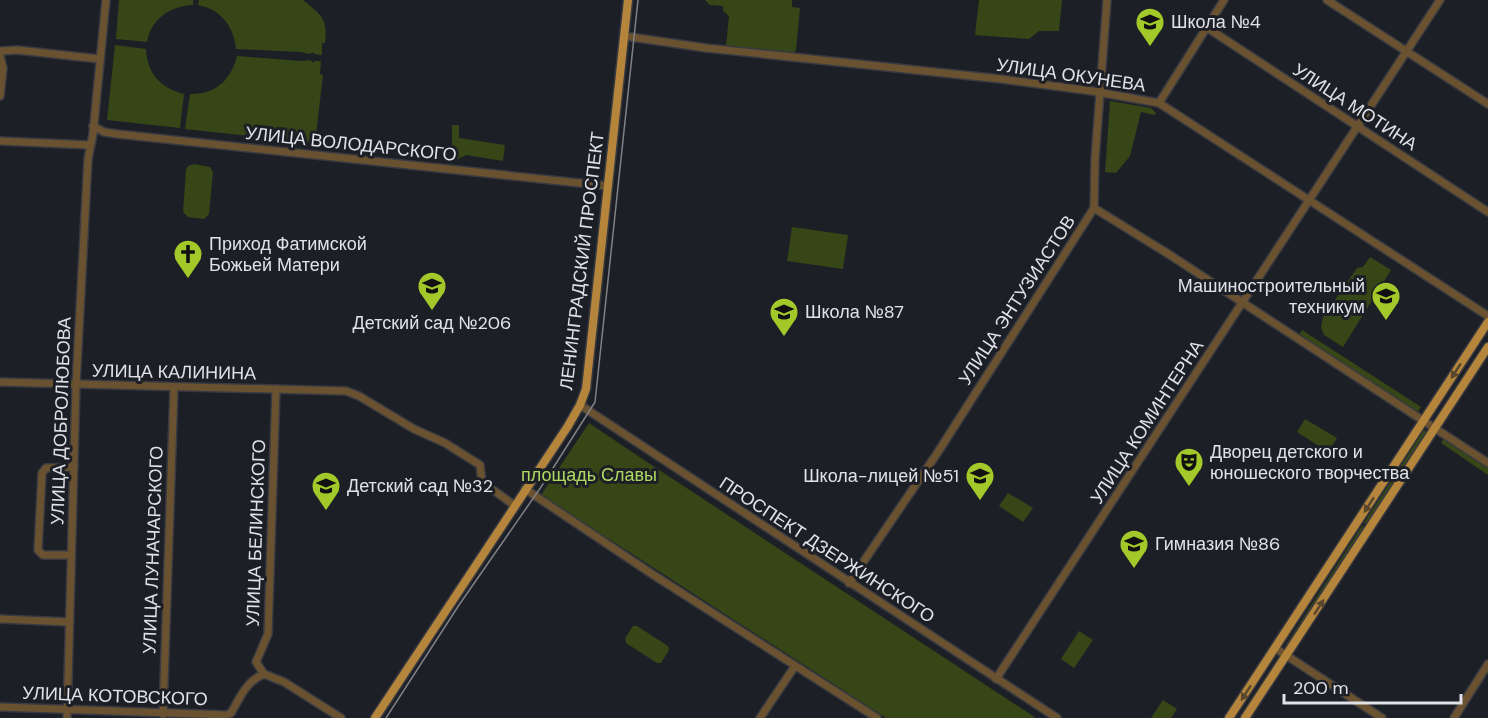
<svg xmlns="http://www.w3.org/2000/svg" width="1488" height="718" font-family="'DM Sans',sans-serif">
	<rect width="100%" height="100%" fill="#1d1f26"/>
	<g fill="#364616">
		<path d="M 119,0 L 193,0 L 193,5 C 170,6 151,19 147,42 L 116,39 Z"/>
		<path d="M 199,0 L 303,0 C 321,15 328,18 325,43 L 322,43 L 322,55 L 314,54 L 313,52 L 310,54 L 300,52 L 236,49 C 234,27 221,9 198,5 Z"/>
		<path d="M 705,0 L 792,0 L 792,7 L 800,8 L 796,50 L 793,53 L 726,46 L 729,16 L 723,11 L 723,6 L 710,5 Z"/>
		<path d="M 979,0 L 1062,0 L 1059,31 L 1039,31 L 1029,39 L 975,35 Z"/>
		<path d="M 115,45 L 146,49 C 147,73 160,88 184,94 L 180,128 L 107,120 Z"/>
		<path d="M 237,56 L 300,61 L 310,60 L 313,63 L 314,61 L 321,61 L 320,74 L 323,75 L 315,143 L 185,129 L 190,94 C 215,95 231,80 237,56 Z"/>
		<path d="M 1110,101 L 1151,108 L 1156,113 L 1154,115 L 1141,112 L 1130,156 L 1116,173 L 1105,172 Z"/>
		<path d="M 452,125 L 459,125 L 459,138 L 505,145 L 503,161 L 466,155 L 456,160 L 452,154 Z"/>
		<path d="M 194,164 L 210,167 L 213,172 L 209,214 L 204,219 L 188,217 L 183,212 L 186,170 L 188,166 Z"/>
		<path d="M 792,227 L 848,235 L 843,269 L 787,261 Z"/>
		<path d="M 1370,257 L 1391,270 L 1343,347 L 1324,335 L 1321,327 L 1323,317 L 1357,268 L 1363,267 Z"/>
		<path d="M 1302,330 L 1421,407 L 1418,412 L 1299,335 Z"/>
		<path d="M 1305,419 L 1337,438 L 1328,452 L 1297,432 Z"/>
		<path d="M 589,423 L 638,456 L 1036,718 L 886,718 L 541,495 Z"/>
		<path d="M 1424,430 L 1429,433 L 1369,525 L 1364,523 Z"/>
		<path d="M 1445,437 L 1488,466 L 1488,475 L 1441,443 Z"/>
		<path d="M 1008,493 L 1033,508 L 1023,522 L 999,506 Z"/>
		<path d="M 1362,526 L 1367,528 L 1289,649 L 1285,646 Z"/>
		<path d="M 633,626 L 637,626 L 668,646 L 669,650 L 661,663 L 657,663 L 626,643 L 625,638 Z"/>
		<path d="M 1079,631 L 1093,640 L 1074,668 L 1061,659 Z"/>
		<path d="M 1163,700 L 1177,709 L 1171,718 L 1151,718 Z"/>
	</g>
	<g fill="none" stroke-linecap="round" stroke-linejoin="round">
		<g stroke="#383a41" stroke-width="10">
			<g id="minor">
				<path d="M 1327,0 L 1488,104"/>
				<path d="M 1206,27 L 1488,212"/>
				<path d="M 624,36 L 706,48 L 1001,79 L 1092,91 L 1159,103 L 1488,316"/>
				<path d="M 0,51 L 17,50 L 100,59"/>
				<path d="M 0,56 L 3,68 L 0,96"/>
				<path d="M 1159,103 L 1224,0"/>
				<path d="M 93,126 L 104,132 L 117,134 L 608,186"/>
				<path d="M 0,141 L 90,145"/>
				<path d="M 1094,208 L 1170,255 L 1488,463"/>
				<path d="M 0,382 L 346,391 L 359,396 L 414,429 L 445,443 L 480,465 L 482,482 L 514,505"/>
				<path d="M 580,405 L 1057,718"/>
				<path d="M 525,489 L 652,574 L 877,718"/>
				<path d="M 71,555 L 43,555 L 38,550 L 42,473 L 46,468 L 74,467"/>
				<path d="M 849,583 L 938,452 L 1094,208 L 1095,159 L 1107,0"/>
				<path d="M 0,619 L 69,622"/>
				<path d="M 1275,648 L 1382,718"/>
				<path d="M 264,674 L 256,662 L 268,634 L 276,389"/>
				<path d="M 996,679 L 1440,0"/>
				<path d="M 0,707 L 227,715 L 231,713 C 240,698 246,681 264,674 L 284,682 L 341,718"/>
				<path d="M 163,714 L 174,388"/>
				<path d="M 67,718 L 76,385 L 88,159 L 93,134 L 106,0"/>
				<path d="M 760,718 L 795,666"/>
				<path d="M 1454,718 L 1488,664"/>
			</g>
		</g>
		<g stroke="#383a41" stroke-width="11">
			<g id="major">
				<path d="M 375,718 L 568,426 L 580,405 L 586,389 L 628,0"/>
				<path d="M 1229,718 L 1488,322"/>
				<path d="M 1245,718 L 1488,347"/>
			</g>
		</g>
		<use href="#minor" stroke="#6a5231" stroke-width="7"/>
		<use href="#major" stroke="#b5853b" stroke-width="8"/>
		<path stroke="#7f8187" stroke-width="1.5" d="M 386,718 L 459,605 L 541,487 L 595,402 L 638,0"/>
	</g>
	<defs><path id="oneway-solid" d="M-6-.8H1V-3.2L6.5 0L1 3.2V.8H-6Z" transform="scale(1.5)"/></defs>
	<g fill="#5a482e">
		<use href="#oneway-solid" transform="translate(1456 371) rotate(123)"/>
		<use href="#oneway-solid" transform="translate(1369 505) rotate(123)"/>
		<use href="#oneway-solid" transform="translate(1319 607) rotate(-57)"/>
		<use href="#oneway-solid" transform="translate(1246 693) rotate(123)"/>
	</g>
	<defs>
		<g id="school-pin" transform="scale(1.5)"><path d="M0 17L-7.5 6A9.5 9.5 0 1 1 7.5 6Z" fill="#a2c929" stroke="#1d1f26"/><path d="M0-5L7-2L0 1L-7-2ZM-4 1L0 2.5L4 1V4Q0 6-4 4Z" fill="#111"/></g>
		<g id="church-pin" transform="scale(1.5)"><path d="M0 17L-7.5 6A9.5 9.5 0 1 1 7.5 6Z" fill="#a2c929" stroke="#1d1f26"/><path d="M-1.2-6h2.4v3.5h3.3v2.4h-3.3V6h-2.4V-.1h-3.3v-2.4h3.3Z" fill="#111"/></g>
		<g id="university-pin" transform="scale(1.5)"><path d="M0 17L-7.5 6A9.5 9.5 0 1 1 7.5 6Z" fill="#a2c929" stroke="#1d1f26"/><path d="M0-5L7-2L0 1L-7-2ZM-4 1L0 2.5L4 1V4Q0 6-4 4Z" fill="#111"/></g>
		<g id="theatre-pin" transform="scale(1.5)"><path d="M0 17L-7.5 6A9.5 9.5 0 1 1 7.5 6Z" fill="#a2c929" stroke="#1d1f26"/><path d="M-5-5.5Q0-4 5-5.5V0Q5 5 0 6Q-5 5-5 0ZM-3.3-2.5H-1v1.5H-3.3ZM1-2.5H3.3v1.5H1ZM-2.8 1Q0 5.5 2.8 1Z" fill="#111"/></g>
	</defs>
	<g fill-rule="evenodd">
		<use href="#school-pin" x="1150" y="22"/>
		<use href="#church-pin" x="188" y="254"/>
		<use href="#school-pin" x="432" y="286"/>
		<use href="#university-pin" x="1386" y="296"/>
		<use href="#school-pin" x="784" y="312"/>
		<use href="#theatre-pin" x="1189" y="462"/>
		<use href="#school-pin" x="980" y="476"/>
		<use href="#school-pin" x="326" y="486"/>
		<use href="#school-pin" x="1134" y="544"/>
	</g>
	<g text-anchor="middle" stroke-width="6" stroke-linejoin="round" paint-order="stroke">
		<g font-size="18" fill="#e1e2e8" stroke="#1d1f26" text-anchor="start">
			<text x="1171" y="28">Школа №4</text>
			<text x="209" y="250">Приход Фатимской<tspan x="209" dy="21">Божьей Матери</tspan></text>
			<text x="1365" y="292" text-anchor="end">Машиностроительный<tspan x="1365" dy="21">техникум</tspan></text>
			<text x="805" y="318">Школа №87</text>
			<text x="432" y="329" text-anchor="middle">Детский сад №206</text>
			<text x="1210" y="458">Дворец детского и<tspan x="1210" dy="21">юношеского творчества</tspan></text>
			<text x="959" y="482" text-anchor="end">Школа-лицей №51</text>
			<text x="347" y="492">Детский сад №32</text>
			<text x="1155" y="550">Гимназия №86</text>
		</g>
		<g font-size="18" fill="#e1e2e8" stroke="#1d1f26">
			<text transform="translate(1071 75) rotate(8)" y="6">УЛИЦА ОКУНЕВА</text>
			<text transform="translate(1355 107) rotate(33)" y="6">УЛИЦА МОТИНА</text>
			<text transform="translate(351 144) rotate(6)" y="6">УЛИЦА ВОЛОДАРСКОГО</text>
			<text transform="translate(582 261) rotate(-83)" y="6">ЛЕНИНГРАДСКИЙ ПРОСПЕКТ</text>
			<text transform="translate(1017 300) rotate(-57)" y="6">УЛИЦА ЭНТУЗИАСТОВ</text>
			<text transform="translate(174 372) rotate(1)" y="6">УЛИЦА КАЛИНИНА</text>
			<text transform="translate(61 421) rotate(-88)" y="6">УЛИЦА ДОБРОЛЮБОВА</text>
			<text transform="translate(1147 422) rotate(-57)" y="6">УЛИЦА КОМИНТЕРНА</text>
			<text transform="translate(256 533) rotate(-88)" y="6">УЛИЦА БЕЛИНСКОГО</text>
			<text transform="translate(153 550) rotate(-88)" y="6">УЛИЦА ЛУНАЧАРСКОГО</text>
			<text transform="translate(827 550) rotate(33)" y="6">ПРОСПЕКТ ДЗЕРЖИНСКОГО</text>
			<text transform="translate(115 696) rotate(2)" y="6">УЛИЦА КОТОВСКОГО</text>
		</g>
		<g font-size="18" fill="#aed960" stroke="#1d1f26">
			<text x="589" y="481">площадь Славы</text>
		</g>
	</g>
	<path d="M1284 694v9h177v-9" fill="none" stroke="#e1e2e8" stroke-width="3"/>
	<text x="1293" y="694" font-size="18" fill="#e1e2e8" stroke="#1d1f26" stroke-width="4.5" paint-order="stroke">200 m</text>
</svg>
